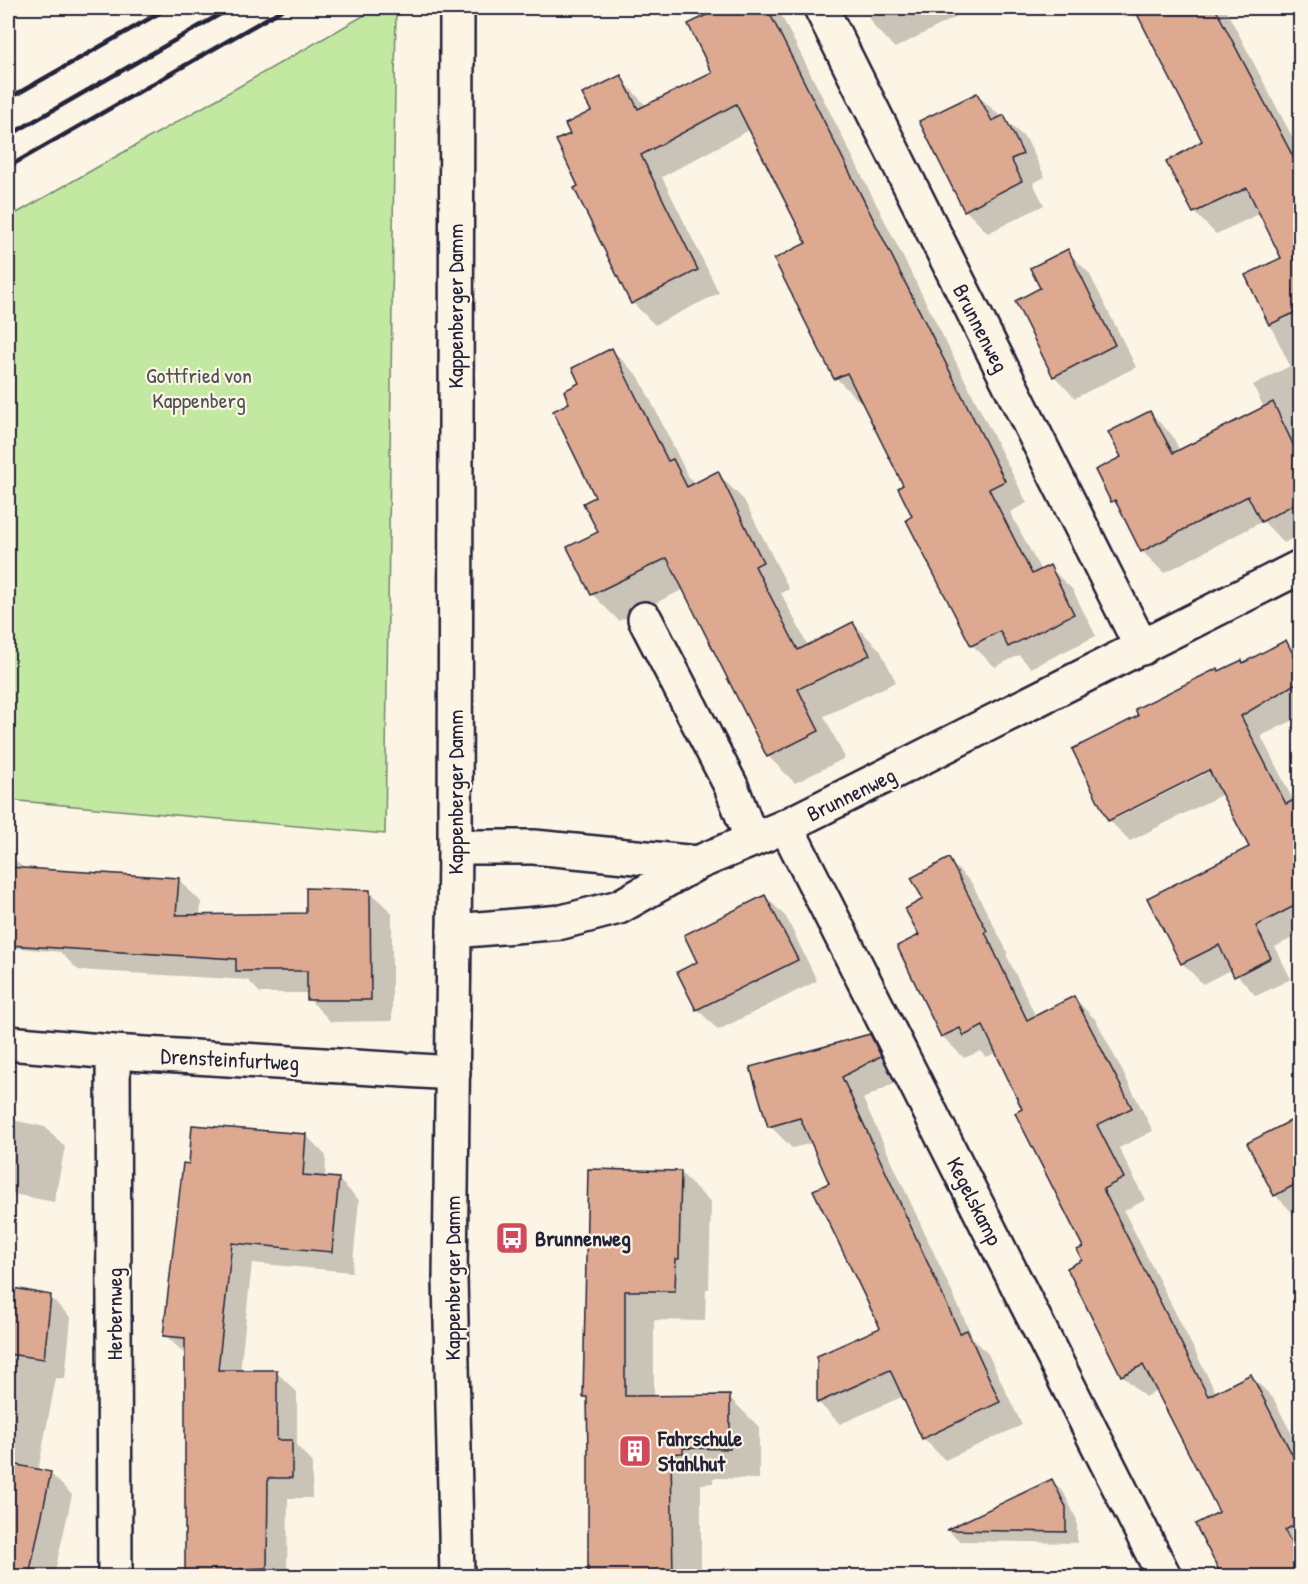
<svg xmlns="http://www.w3.org/2000/svg" width="1308" height="1584" font-family="'Patrick Hand',sans-serif">
	<rect width="100%" height="100%" fill="#fcf5e5"/>
	<filter id="ink" filterUnits="userSpaceOnUse"><feTurbulence type="fractalNoise" baseFrequency=".0167" numOctaves="2"/><feDisplacementMap in="SourceGraphic" scale="12" xChannelSelector="R" yChannelSelector="G"/><feConvolveMatrix kernelMatrix="1 2 1 2 8 2 1 2 1" color-interpolation-filters="sRGB"/></filter>
	<g filter="url(#ink)">
		<path fill="#c3e8a2" stroke="#72856e" stroke-width="1.5" d="M 377,8 L 396,8 L 385,834 L 8,800 L 8,218 Z"/>
		<g fill="#0003" fill-rule="evenodd">
			<path d="M 724,8 L 774,8 L 780,13 L 1027,503 L 1010,512 L 1041,571 L 1049,567 L 1072,589 L 1096,636 L 1031,668 L 1019,655 L 995,667 L 972,645 L 914,517 L 905,486 L 862,398 L 858,400 L 836,378 L 776,259 L 808,244 L 751,129 L 662,177 L 719,293 L 655,325 L 633,303 L 580,187 L 572,134 L 620,77 L 646,106 L 714,74 L 690,25 Z"/>
			<path d="M 865,8 L 952,8 L 956,17 L 895,48 L 875,28 Z"/>
			<path d="M 1136,8 L 1225,8 L 1300,152 L 1300,534 L 1284,543 L 1263,521 L 1164,573 L 1142,551 L 1122,511 L 1112,501 L 1123,458 L 1150,413 L 1172,435 L 1180,451 L 1264,408 L 1253,385 L 1290,366 L 1247,276 L 1283,259 L 1261,213 L 1216,234 L 1194,212 L 1204,142 Z"/>
			<path d="M 977,95 L 1027,140 L 1045,177 L 1033,183 L 1044,205 L 988,233 L 965,210 Z"/>
			<path d="M 1067,251 L 1089,273 L 1136,367 L 1075,398 L 1054,376 L 1042,289 Z"/>
			<path d="M 612,350 L 639,377 L 688,476 L 696,484 L 717,473 L 744,500 L 789,589 L 781,593 L 808,646 L 853,623 L 880,650 L 896,682 L 824,716 L 845,758 L 795,783 L 768,756 L 684,589 L 619,621 L 592,594 L 600,533 L 597,498 L 571,404 L 581,384 Z"/>
			<path d="M 1285,642 L 1300,657 L 1300,717 L 1261,736 L 1294,802 L 1300,798 L 1300,934 L 1275,947 L 1291,979 L 1256,996 L 1232,969 L 1203,984 L 1182,963 L 1251,848 L 1223,794 L 1130,841 L 1109,820 L 1140,717 L 1220,673 L 1244,664 ZM 1215,765 L 1217,768 L 1115,819 L 1115,816 Z"/>
			<path d="M 8,853 L 24,869 L 178,879 L 201,902 L 200,916 L 308,914 L 369,891 L 392,913 L 392,1021 L 331,1022 L 309,999 L 309,993 L 260,993 L 248,980 L 78,970 L 60,952 L 8,947 Z"/>
			<path d="M 948,860 L 971,882 L 1008,953 L 1006,954 L 1036,1017 L 1074,998 L 1096,1020 L 1153,1131 L 1119,1148 L 1145,1200 L 1124,1211 L 1216,1393 L 1251,1376 L 1273,1398 L 1300,1450 L 1300,1576 L 1224,1576 L 1197,1525 L 1221,1512 L 1158,1390 L 1145,1397 L 1122,1375 L 1084,1261 L 1085,1247 L 997,1052 L 987,1057 L 981,1051 L 964,1058 L 942,1036 L 921,935 L 925,900 Z"/>
			<path d="M 765,896 L 786,917 L 817,981 L 718,1030 L 697,1009 L 699,963 Z"/>
			<path d="M 870,1036 L 892,1058 L 902,1079 L 863,1099 L 973,1338 L 988,1354 L 1022,1425 L 945,1460 L 923,1438 L 904,1396 L 840,1424 L 818,1402 L 882,1329 L 831,1184 L 812,1143 L 792,1148 L 770,1126 Z"/>
			<path d="M 1300,1118 L 1300,1217 L 1298,1218 L 1275,1195 L 1249,1144 Z"/>
			<path d="M 8,1119 L 45,1127 L 65,1147 L 54,1202 L 8,1193 Z"/>
			<path d="M 306,1135 L 326,1156 L 325,1178 L 338,1179 L 359,1200 L 352,1272 L 252,1263 L 240,1372 L 276,1372 L 297,1392 L 297,1446 L 312,1462 L 312,1498 L 288,1498 L 287,1576 L 186,1576 L 187,1356 L 165,1335 L 191,1166 Z"/>
			<path d="M 590,1170 L 680,1172 L 711,1203 L 709,1289 L 706,1289 L 705,1321 L 654,1320 L 654,1397 L 729,1397 L 759,1427 L 759,1479 L 713,1478 L 713,1483 L 701,1484 L 701,1576 L 588,1576 L 588,1399 L 585,1396 Z"/>
			<path d="M 8,1289 L 50,1297 L 71,1318 L 65,1379 L 56,1378 L 38,1471 L 51,1474 L 72,1495 L 54,1576 L 8,1576 Z"/>
			<path d="M 1052,1481 L 1064,1493 L 1077,1520 L 1077,1543 L 960,1541 L 949,1531 Z"/>
		</g>
		<g fill="#ddaa91" stroke="#22223b" stroke-width="1.5">
			<path d="M 721,8 L 767,8 L 1005,481 L 989,489 L 1032,574 L 1050,565 L 1074,614 L 1008,647 L 1000,631 L 971,646 L 906,520 L 912,516 L 898,488 L 903,485 L 847,373 L 834,379 L 774,259 L 806,243 L 736,104 L 641,155 L 698,270 L 631,304 L 574,188 L 578,186 L 556,140 L 570,134 L 565,124 L 591,111 L 582,94 L 621,75 L 638,109 L 712,73 L 688,24 Z"/>
			<path d="M 1134,8 L 1215,8 L 1300,170 L 1300,310 L 1269,325 L 1245,275 L 1281,258 L 1247,188 L 1193,213 L 1166,162 L 1202,141 Z"/>
			<path d="M 977,93 L 992,121 L 1004,115 L 1023,154 L 1011,159 L 1022,181 L 964,211 L 919,121 Z"/>
			<path d="M 1068,249 L 1115,345 L 1053,377 L 1015,301 L 1040,288 L 1030,268 Z"/>
			<path d="M 612,348 L 668,461 L 673,459 L 687,487 L 718,471 L 763,562 L 755,566 L 798,650 L 853,622 L 870,655 L 798,689 L 819,731 L 767,757 L 667,558 L 591,595 L 567,547 L 598,532 L 583,503 L 595,497 L 553,411 L 569,403 L 564,391 L 579,383 L 572,368 Z"/>
			<path d="M 1273,402 L 1300,459 L 1300,501 L 1261,522 L 1248,496 L 1141,552 L 1115,500 L 1111,502 L 1095,470 L 1121,457 L 1108,432 L 1150,411 L 1173,453 Z"/>
			<path d="M 1286,640 L 1300,668 L 1300,681 L 1241,716 L 1286,804 L 1300,797 L 1300,903 L 1256,926 L 1271,958 L 1234,977 L 1219,945 L 1181,964 L 1147,898 L 1249,847 L 1209,770 L 1108,821 L 1072,749 L 1138,716 L 1135,709 L 1218,668 L 1219,671 L 1242,660 L 1243,663 Z"/>
			<path d="M 949,858 L 987,931 L 985,932 L 1027,1020 L 1074,996 L 1132,1108 L 1097,1125 L 1124,1178 L 1103,1189 L 1208,1396 L 1251,1374 L 1300,1470 L 1300,1522 L 1285,1530 L 1295,1552 L 1292,1553 L 1300,1576 L 1222,1576 L 1195,1524 L 1219,1512 L 1143,1365 L 1121,1376 L 1067,1268 L 1082,1260 L 1077,1250 L 1083,1247 L 1015,1113 L 1022,1109 L 983,1026 L 964,1036 L 960,1028 L 941,1037 L 897,946 L 919,935 L 905,909 L 923,899 L 911,878 Z"/>
			<path d="M 8,867 L 179,878 L 176,915 L 306,913 L 306,888 L 370,890 L 371,1000 L 307,1000 L 307,971 L 236,971 L 236,959 L 8,945 Z"/>
			<path d="M 765,895 L 798,960 L 696,1010 L 677,972 L 697,962 L 684,935 Z"/>
			<path d="M 870,1034 L 881,1056 L 842,1077 L 960,1333 L 967,1330 L 1000,1402 L 922,1439 L 890,1370 L 817,1403 L 817,1356 L 880,1328 L 813,1190 L 829,1183 L 800,1118 L 768,1127 L 750,1067 Z"/>
			<path d="M 1300,1116 L 1300,1182 L 1274,1196 L 1247,1143 Z"/>
			<path d="M 192,1125 L 306,1134 L 303,1175 L 339,1178 L 332,1252 L 232,1243 L 218,1370 L 277,1370 L 277,1440 L 292,1440 L 292,1478 L 268,1478 L 267,1568 L 240,1569 L 240,1576 L 185,1576 L 185,1338 L 163,1336 L 183,1163 L 189,1164 Z"/>
			<path d="M 588,1169 L 681,1171 L 679,1259 L 676,1259 L 675,1291 L 625,1291 L 625,1396 L 730,1395 L 730,1449 L 683,1448 L 683,1453 L 671,1454 L 673,1576 L 588,1576 L 588,1454 L 587,1397 L 583,1397 Z"/>
			<path d="M 8,1287 L 51,1295 L 44,1359 L 8,1354 Z"/>
			<path d="M 8,1463 L 51,1472 L 29,1576 L 8,1576 Z"/>
			<path d="M 1052,1479 L 1066,1507 L 1066,1532 L 946,1530 Z"/>
		</g>
		<g fill="none" stroke-linecap="round" stroke-linejoin="round">
			<g stroke="#22223b" stroke-width="38">
				<g id="street">
					<path d="M 821,8 L 1142,648"/>
					<path d="M 645,619 L 731,786 L 752,840"/>
					<path d="M 786,826 L 1164,1576"/>
					<path d="M 455,847 L 534,847 L 697,863"/>
					<path d="M 454,931 L 562,922 L 619,907 L 697,863 L 786,826 L 1300,567"/>
					<path d="M 8,1043 L 113,1052 L 453,1073"/>
					<path d="M 113,1052 L 115,1576"/>
				</g>
			</g>
			<g stroke="#22223b" stroke-width="38">
				<path id="secondary" d="M 457,1576 L 450,1279 L 455,847 L 457,8"/>
			</g>
			<use href="#street" stroke="#fcf5e5" stroke-width="33"/>
			<use href="#secondary" stroke="#fcf5e5" stroke-width="33"/>
			<g stroke="#22223b" stroke-width="4.5">
				<path d="M 8,99 L 168,8"/>
				<path d="M 8,136 L 231,8"/>
				<path d="M 8,167 L 285,8"/>
			</g>
		</g>
	</g>
	<defs>
		<g id="bus-square" transform="scale(1.725)"><rect x="-9" y="-9" width="18" height="18" rx="4" fill="#d1495b" stroke="#fcf5e5"/><path d="M-5-6H5V4H4V6H2V4H-2V6H-4V4H-5ZM-3.5-4V0h7V-4ZM-3.5 1.2v1.5H-2V1.2ZM2 1.2v1.5H3.5V1.2Z" fill="#fff"/></g>
		<g id="building-square" transform="scale(1.725)"><rect x="-9" y="-9" width="18" height="18" rx="4" fill="#d1495b" stroke="#fcf5e5"/><path d="M-4-6H4V6H1V3H-1V6H-4ZM-2.5-4.3h1.7v1.8h-1.7ZM.8-4.3h1.7v1.8H.8ZM-2.5-1h1.7V.8h-1.7ZM.8-1h1.7V.8H.8Z" fill="#fff"/></g>
	</defs>
	<g fill-rule="evenodd">
		<use href="#bus-square" x="512" y="1238"/>
		<use href="#building-square" x="635" y="1451"/>
	</g>
	<g text-anchor="middle" stroke-width="4.5" stroke-linejoin="round" paint-order="stroke">
		<g font-size="22" fill="#22223b" stroke="#fcf5e5">
			<text transform="translate(455 306) rotate(-90)" y="8">Kappenberger Damm</text>
			<text transform="translate(981 328) rotate(63)" y="8">Brunnenweg</text>
			<text transform="translate(455 792) rotate(-90)" y="8">Kappenberger Damm</text>
			<text transform="translate(851 794) rotate(-26)" y="8">Brunnenweg</text>
			<text transform="translate(230 1059) rotate(3)" y="8">Drensteinfurtweg</text>
			<text transform="translate(975 1201) rotate(63)" y="8">Kegelskamp</text>
			<text transform="translate(452 1278) rotate(-90)" y="8">Kappenberger Damm</text>
			<text transform="translate(114 1314) rotate(-90)" y="8">Herbernweg</text>
		</g>
		<g font-size="22" fill="#4a5455" stroke="#fcf5e5">
			<text x="199" y="383">Gottfried von<tspan x="199" dy="25">Kappenberg</tspan></text>
		</g>
		<g font-size="22" font-weight="bold" fill="#22223b" stroke="#fcf5e5" text-anchor="start">
			<text x="535" y="1246">Brunnenweg</text>
			<text x="658" y="1446">Fahrschule<tspan x="658" dy="25">Stahlhut</tspan></text>
		</g>
	</g>
	<rect width="1308" height="1584" fill="none" stroke="#fcf5e5" stroke-width="30"/>
	<rect x="15" y="15" width="1278" height="1554" fill="none" stroke="#22223b" stroke-width="2" filter="url(#ink)"/>
</svg>
